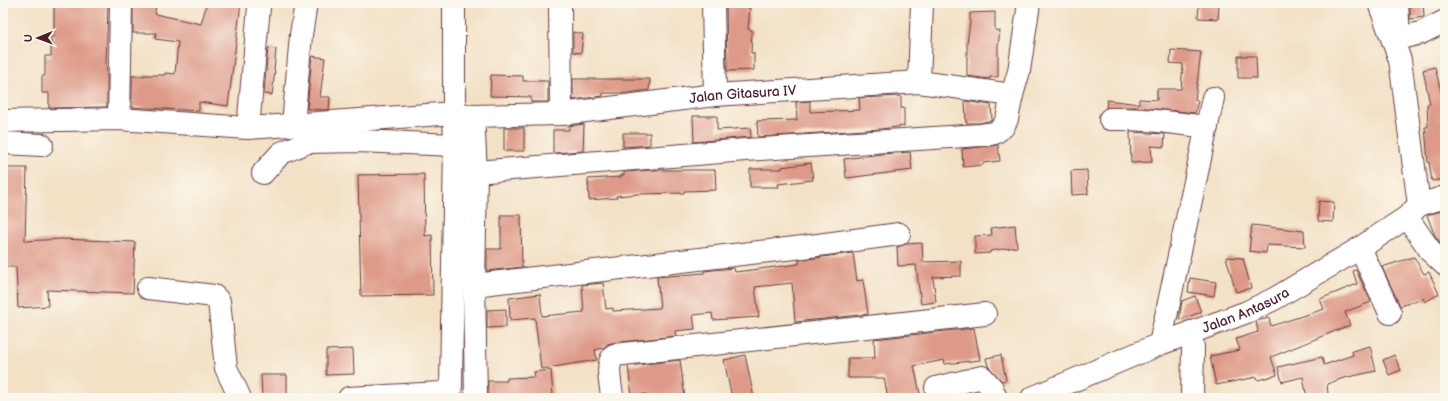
<svg xmlns="http://www.w3.org/2000/svg" width="1448" height="401" font-family="'Balsamiq Sans',sans-serif">
	<rect width="100%" height="100%" fill="#fbf7ec"/>
	<filter id="ink" filterUnits="userSpaceOnUse"><feTurbulence type="fractalNoise" baseFrequency=".025" numOctaves="2"/><feDisplacementMap in="SourceGraphic" scale="8" xChannelSelector="R" yChannelSelector="G"/><feConvolveMatrix kernelMatrix="1 2 1 2 8 2 1 2 1" color-interpolation-filters="sRGB"/></filter>
	<filter id="wash" filterUnits="userSpaceOnUse"><feTurbulence type="fractalNoise" baseFrequency=".012" numOctaves="4" result="noise"/><feDisplacementMap in="SourceGraphic" scale="16" xChannelSelector="R" yChannelSelector="G"/><feGaussianBlur stdDeviation="0.9" result="paint"/><feColorMatrix in="noise" values="0 0 0 0 0 0 0 0 0 0 0 0 0 0 0 0 0 1.4 0 .05"/><feComposite in="paint" operator="in"/></filter>
	<g filter="url(#wash)">
		<rect width="100%" height="100%" fill="#f3e1c6"/>
		<g id="blocks">
			<g fill="#de9a88">
				<path d="M 54,3 L 93,3 L 108,5 L 106,65 L 107,77 L 107,107 L 49,108 L 49,93 L 42,93 L 42,76 L 45,76 L 45,56 L 51,56 L 51,37 L 54,37 Z"/>
				<path d="M 133,3 L 156,3 L 155,14 L 201,24 L 207,3 L 241,3 L 228,106 L 199,102 L 199,111 L 132,107 L 132,76 L 144,76 L 144,75 L 165,75 L 165,73 L 175,74 L 178,42 L 155,39 L 156,33 L 133,33 Z"/>
				<path d="M 726,3 L 749,3 L 748,8 L 750,8 L 748,29 L 752,30 L 751,53 L 754,53 L 754,70 L 727,71 Z"/>
				<path d="M 1199,3 L 1219,5 L 1218,19 L 1198,18 Z"/>
				<path d="M 1410,3 L 1423,3 L 1424,17 L 1410,19 Z"/>
				<path d="M 995,12 L 995,30 L 1000,31 L 998,46 L 998,77 L 990,77 L 990,79 L 967,76 L 967,43 L 970,22 L 970,13 Z"/>
				<path d="M 573,32 L 583,34 L 581,53 L 573,52 Z"/>
				<path d="M 268,48 L 276,49 L 274,71 L 275,71 L 272,95 L 264,94 Z"/>
				<path d="M 1171,50 L 1201,52 L 1195,100 L 1198,101 L 1195,113 L 1135,107 L 1106,108 L 1107,100 L 1139,104 L 1139,99 L 1157,100 L 1157,89 L 1181,89 L 1183,64 L 1170,63 Z"/>
				<path d="M 312,56 L 325,58 L 320,97 L 330,97 L 329,110 L 307,109 Z"/>
				<path d="M 1238,56 L 1256,56 L 1257,78 L 1238,78 Z"/>
				<path d="M 1435,67 L 1445,109 L 1445,121 L 1443,121 L 1445,179 L 1432,181 L 1429,162 L 1428,162 L 1425,127 L 1428,127 L 1427,104 L 1430,104 L 1423,70 Z"/>
				<path d="M 491,75 L 523,76 L 523,81 L 548,81 L 548,102 L 531,102 L 531,97 L 490,96 Z"/>
				<path d="M 573,79 L 650,79 L 649,90 L 628,93 L 603,93 L 603,96 L 573,100 Z"/>
				<path d="M 901,96 L 901,108 L 904,108 L 904,126 L 881,129 L 758,137 L 757,121 L 797,120 L 796,102 L 810,101 L 810,112 L 860,110 L 859,98 Z"/>
				<path d="M 965,101 L 991,105 L 992,120 L 980,123 L 966,123 Z"/>
				<path d="M 693,116 L 717,116 L 717,130 L 750,128 L 751,137 L 694,142 Z"/>
				<path d="M 584,124 L 583,151 L 553,153 L 553,130 L 569,130 L 569,126 Z"/>
				<rect x="504" y="128" width="20" height="23"/>
				<path d="M 1130,132 L 1165,134 L 1164,147 L 1151,146 L 1152,162 L 1131,163 Z"/>
				<path d="M 623,133 L 650,133 L 650,145 L 623,147 Z"/>
				<path d="M 998,145 L 1000,161 L 983,163 L 983,165 L 963,167 L 962,149 Z"/>
				<path d="M 910,152 L 912,170 L 846,178 L 844,159 L 881,154 Z"/>
				<path d="M 811,163 L 813,180 L 778,184 L 779,187 L 750,187 L 750,169 L 782,169 L 782,167 Z"/>
				<path d="M 3,168 L 27,168 L 25,241 L 61,239 L 135,242 L 133,293 L 47,290 L 48,306 L 18,308 L 16,267 L 3,267 Z"/>
				<path d="M 651,170 L 715,170 L 716,190 L 684,191 L 684,193 L 638,194 L 616,196 L 617,198 L 589,200 L 588,179 L 621,177 L 621,175 L 624,175 L 624,172 Z"/>
				<path d="M 1087,170 L 1088,194 L 1072,195 L 1071,171 Z"/>
				<path d="M 424,174 L 425,236 L 432,235 L 433,295 L 361,296 L 358,175 Z"/>
				<path d="M 1319,201 L 1334,202 L 1333,222 L 1318,221 Z"/>
				<path d="M 1445,210 L 1445,248 L 1435,236 L 1427,215 Z"/>
				<path d="M 501,215 L 521,215 L 522,267 L 487,271 L 487,249 L 501,249 Z"/>
				<path d="M 1015,225 L 1017,247 L 990,251 L 990,253 L 975,254 L 975,236 L 992,235 L 991,228 Z"/>
				<path d="M 1252,225 L 1304,231 L 1305,247 L 1267,245 L 1266,253 L 1249,251 Z"/>
				<path d="M 922,243 L 923,262 L 961,261 L 961,276 L 933,277 L 936,302 L 921,304 L 916,265 L 898,266 L 897,247 L 906,244 Z"/>
				<path d="M 853,253 L 857,281 L 863,280 L 868,314 L 795,322 L 792,283 L 755,287 L 759,317 L 713,320 L 712,313 L 693,315 L 695,329 L 675,331 L 676,336 L 612,343 L 607,344 L 603,348 L 595,350 L 597,360 L 541,369 L 535,318 L 510,320 L 509,298 L 540,294 L 542,316 L 584,312 L 582,285 L 603,283 L 606,309 L 613,308 L 613,311 L 660,308 L 657,277 L 704,273 L 704,271 L 734,268 L 735,272 L 799,264 L 799,260 Z"/>
				<path d="M 1226,257 L 1243,258 L 1251,288 L 1236,292 Z"/>
				<path d="M 1414,257 L 1424,274 L 1429,272 L 1439,294 L 1425,302 L 1423,298 L 1400,306 L 1382,267 Z"/>
				<path d="M 1356,270 L 1371,302 L 1345,312 L 1350,325 L 1271,357 L 1277,375 L 1258,380 L 1257,377 L 1216,385 L 1210,356 L 1240,350 L 1236,339 L 1258,332 L 1256,321 L 1260,320 L 1269,318 L 1271,326 L 1324,309 L 1320,299 L 1357,284 L 1353,271 Z"/>
				<path d="M 1190,278 L 1216,282 L 1214,296 L 1188,292 Z"/>
				<path d="M 1195,296 L 1201,312 L 1179,320 L 1182,301 Z"/>
				<path d="M 506,309 L 506,327 L 487,328 L 487,310 Z"/>
				<path d="M 974,328 L 980,360 L 945,364 L 944,360 L 914,366 L 921,398 L 888,398 L 884,378 L 848,378 L 848,358 L 875,358 L 874,339 Z"/>
				<path d="M 1370,346 L 1376,371 L 1344,378 L 1327,384 L 1328,394 L 1307,398 L 1303,377 L 1282,382 L 1278,367 L 1322,357 L 1324,365 L 1353,355 L 1352,351 Z"/>
				<path d="M 353,349 L 354,374 L 326,375 L 326,350 Z"/>
				<path d="M 745,355 L 754,398 L 732,398 L 724,360 Z"/>
				<path d="M 1001,355 L 1006,380 L 1002,381 L 988,366 L 986,358 Z"/>
				<path d="M 1394,355 L 1401,370 L 1389,375 L 1383,360 Z"/>
				<path d="M 680,360 L 685,398 L 646,398 L 646,394 L 632,396 L 628,366 Z"/>
				<path d="M 551,370 L 553,396 L 536,398 L 488,398 L 488,381 L 507,381 L 507,378 L 535,377 L 534,372 Z"/>
				<path d="M 261,375 L 287,375 L 287,395 L 262,396 Z"/>
			</g>
		</g>
	</g>
	<g filter="url(#ink)">
		<use href="#blocks" fill-opacity="0" stroke="#633c42" stroke-width="1"/>
		<g fill="none" stroke-linecap="round" stroke-linejoin="round">
			<g stroke="#633c42" stroke-width="24">
				<g id="minor">
					<path d="M 560,3 L 561,114"/>
					<path d="M 713,3 L 715,95"/>
					<path d="M 1379,3 L 1400,60 L 1419,205"/>
					<path d="M 1397,3 L 1399,37"/>
					<path d="M 1400,38 L 1421,33 L 1445,21"/>
					<path d="M 919,82 L 922,3"/>
					<path d="M 473,116 L 476,172 L 474,285 L 476,398"/>
					<path d="M 119,119 L 121,3"/>
					<path d="M 1110,119 C 1143,118 1174,123 1207,127"/>
					<path id="s1" d="M 3,121 L 119,119 L 248,128 L 454,113 L 473,116 L 561,114 L 715,95 L 919,82 L 1012,95"/>
					<path d="M 293,125 L 301,35 L 306,3"/>
					<path d="M 248,128 L 259,7"/>
					<path d="M 3,143 L 42,145"/>
					<path d="M 476,172 L 745,150 L 981,135 L 995,133 L 1003,127 L 1007,119 L 1012,95 L 1019,71 L 1029,3"/>
					<path d="M 263,173 L 281,153 L 308,142 L 358,141 L 455,145"/>
					<path d="M 1407,217 L 1432,253 L 1445,265"/>
					<path d="M 1360,248 L 1390,313"/>
					<path d="M 474,285 L 803,247 L 899,234"/>
					<path d="M 148,288 L 214,296 L 219,301 L 226,368 L 240,398"/>
					<path d="M 1191,332 L 1193,348 L 1192,398"/>
					<path d="M 1160,344 L 1213,98"/>
					<path d="M 936,388 L 982,377 L 992,388 L 996,398"/>
					<path d="M 612,396 C 611,385 605,364 614,355 L 985,314"/>
					<path d="M 349,398 L 441,393 L 446,392 L 451,387 L 455,145 L 454,113 L 454,3"/>
				</g>
			</g>
			<g stroke="#633c42" stroke-width="24">
				<g id="major">
					<path id="s2" d="M 1032,398 L 1160,344 L 1247,312 L 1274,299 L 1360,248 L 1407,217 L 1419,205 L 1445,197"/>
				</g>
			</g>
			<use href="#minor" stroke="#fff" stroke-width="22"/>
			<use href="#major" stroke="#fff" stroke-width="22"/>
		</g>
	</g>
	<g text-anchor="middle" stroke-width="3.5" stroke-linejoin="round" paint-order="stroke">
		<g font-size="14" fill="#4a1f2b" stroke="#fbf7ec">
			<text dy="5" stroke="none"><textPath href="#s1" startOffset="742">Jalan Gitasura IV</textPath></text>
			<text dy="5" stroke="none"><textPath href="#s2" startOffset="231">Jalan Antasura</textPath></text>
		</g>
	</g>
	<rect width="1448" height="401" fill="none" stroke="#fbf7ec" stroke-width="16"/>
	<g transform="translate(38 38) rotate(269)" stroke="#fbf7ec" stroke-width="3" paint-order="stroke">
	<path d="M0-3L7 15L0 10L-7 15Z" fill="#4a1f2b"/>
	<text y="-6" font-size="11" font-weight="bold" text-anchor="middle" fill="#4a1f2b">U</text>
	</g>
</svg>
